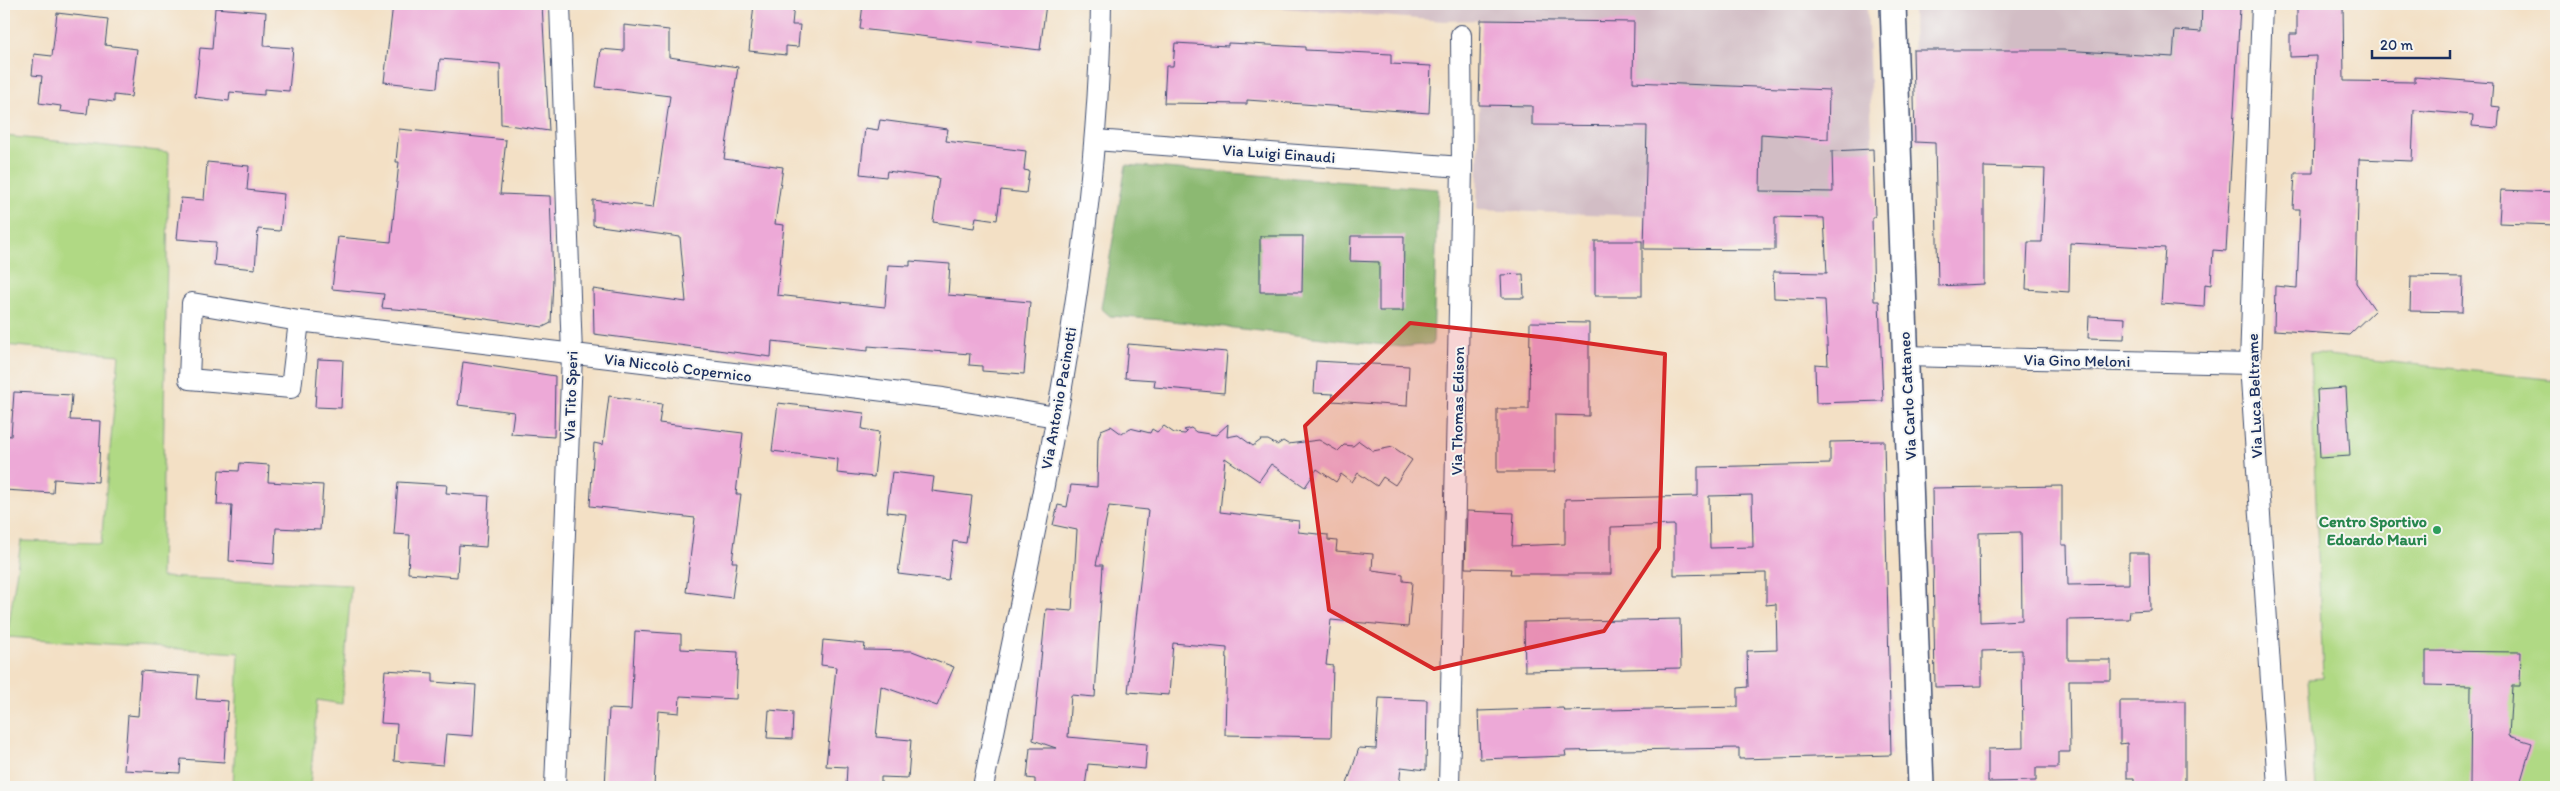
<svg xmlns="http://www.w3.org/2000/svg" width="2560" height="791" font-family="Itim,sans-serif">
	<rect width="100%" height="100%" fill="#f6f6f2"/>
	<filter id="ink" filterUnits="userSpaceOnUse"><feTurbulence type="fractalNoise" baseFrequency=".02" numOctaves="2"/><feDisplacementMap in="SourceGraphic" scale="10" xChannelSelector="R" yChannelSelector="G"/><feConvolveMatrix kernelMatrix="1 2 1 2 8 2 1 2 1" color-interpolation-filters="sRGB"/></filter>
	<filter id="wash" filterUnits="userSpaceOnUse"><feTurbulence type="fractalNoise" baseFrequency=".0096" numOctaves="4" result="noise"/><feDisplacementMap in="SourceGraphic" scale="20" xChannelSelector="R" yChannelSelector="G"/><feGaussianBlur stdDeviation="1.12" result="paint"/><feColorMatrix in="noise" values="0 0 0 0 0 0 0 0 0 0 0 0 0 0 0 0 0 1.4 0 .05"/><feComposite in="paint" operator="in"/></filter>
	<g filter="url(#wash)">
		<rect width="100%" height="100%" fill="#f3e0c5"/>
		<g fill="#d2bdc5">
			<path d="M 1234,4 L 1867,4 L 1875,217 L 1644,216 L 1477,210 L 1481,20 L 1443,21 Z"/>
			<path d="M 1913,4 L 2240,4 L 2226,251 L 2070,243 L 2075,151 L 1915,142 Z"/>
		</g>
		<g fill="#b0d984" stroke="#668471">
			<path d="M 4,136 L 169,152 L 161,577 L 351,585 L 342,704 L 317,700 L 310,787 L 233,787 L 239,653 L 7,637 L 21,541 L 101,543 L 119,355 L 4,345 Z"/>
			<path d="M 2310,353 L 2556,380 L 2556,787 L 2316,787 L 2308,679 L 2323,678 Z"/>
		</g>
		<path fill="#8cb972" stroke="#547468" d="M 1126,165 L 1438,189 L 1433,344 L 1402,347 L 1163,320 L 1110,316 L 1101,308 Z"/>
		<g id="blocks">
			<g fill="#eda9d7" fill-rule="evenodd">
				<path d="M 393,4 L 542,4 L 549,131 L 501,124 L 500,64 L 440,59 L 437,88 L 384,82 Z"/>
				<path d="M 754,4 L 794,4 L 792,25 L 800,25 L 798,47 L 786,46 L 786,55 L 749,51 Z"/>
				<path d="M 863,4 L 1046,4 L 1040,50 L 860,29 Z"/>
				<path d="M 2202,4 L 2240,7 L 2226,251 L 2213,250 L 2211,285 L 2205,284 L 2204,307 L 2161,304 L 2165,248 L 2070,243 L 2069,292 L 2026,289 L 2028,242 L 2042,242 L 2045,169 L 1984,167 L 1984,284 L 1938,286 L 1935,143 L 1915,142 L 1913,50 L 2063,50 L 2173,57 L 2175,30 L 2201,32 Z"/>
				<path d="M 2297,4 L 2343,4 L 2344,81 L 2415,82 L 2415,77 L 2493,83 L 2491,106 L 2500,107 L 2498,128 L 2472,126 L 2473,115 L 2414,110 L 2412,161 L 2359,159 L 2356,283 L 2375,310 L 2349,335 L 2274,330 L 2275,286 L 2297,288 L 2300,209 L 2293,209 L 2295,173 L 2313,173 L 2316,56 L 2290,57 L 2290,34 L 2297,34 Z"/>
				<path d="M 215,8 L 266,12 L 264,46 L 293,48 L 289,91 L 264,89 L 264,95 L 230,92 L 229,101 L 195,97 L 200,48 L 212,49 Z"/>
				<path d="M 57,13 L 108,19 L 105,45 L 137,49 L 131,97 L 114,95 L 114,102 L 89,99 L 87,114 L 60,111 L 61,106 L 39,103 L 42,76 L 32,75 L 34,54 L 52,56 Z"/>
				<path d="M 1481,20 L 1634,22 L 1633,82 L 1829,90 L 1828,139 L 1761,134 L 1760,191 L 1833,192 L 1832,151 L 1873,149 L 1875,217 L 1872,217 L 1874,301 L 1879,301 L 1883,401 L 1816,403 L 1815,364 L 1828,365 L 1825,300 L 1774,298 L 1773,272 L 1827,273 L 1824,218 L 1775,217 L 1775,250 L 1644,249 L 1647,126 L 1532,125 L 1532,106 L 1479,105 Z"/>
				<path d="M 624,25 L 669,30 L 669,57 L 738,67 L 724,159 L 783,167 L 775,224 L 784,225 L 777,295 L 885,307 L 888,265 L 910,266 L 910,261 L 950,264 L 948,295 L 1030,302 L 1024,374 L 982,371 L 982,366 L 969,365 L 970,354 L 868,346 L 868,351 L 772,341 L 771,357 L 594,334 L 593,289 L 686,302 L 680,237 L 593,225 L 593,200 L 654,207 L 670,96 L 596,87 L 601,49 L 624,51 Z"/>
				<path d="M 1175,43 L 1228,46 L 1228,43 L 1250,44 L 1305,47 L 1305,50 L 1391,54 L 1391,64 L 1431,66 L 1429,113 L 1247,100 L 1247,104 L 1164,103 L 1166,66 L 1173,66 Z"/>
				<path d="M 880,120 L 948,129 L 946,141 L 1026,151 L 1024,170 L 1029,171 L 1026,193 L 1001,190 L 997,220 L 976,217 L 974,228 L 933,222 L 939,178 L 887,171 L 886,177 L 860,174 L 865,128 L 878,130 Z"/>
				<path d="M 399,129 L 506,140 L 500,194 L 550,196 L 553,279 L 551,323 L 543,327 L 443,313 L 382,308 L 384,294 L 332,289 L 338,237 L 391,242 L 399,162 L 396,162 Z"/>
				<path d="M 207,162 L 249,166 L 247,190 L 284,194 L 280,231 L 258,229 L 255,269 L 214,265 L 216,242 L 177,239 L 181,198 L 204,200 Z"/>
				<path d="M 2501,190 L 2556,192 L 2556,225 L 2499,223 Z"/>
				<path d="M 1260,236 L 1303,236 L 1302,292 L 1260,292 Z"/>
				<path d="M 1351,236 L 1404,236 L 1403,311 L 1379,311 L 1379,262 L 1350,261 Z"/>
				<rect x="1595" y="241" width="47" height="55"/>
				<path d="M 1523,274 L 1524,298 L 1502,298 L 1501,275 Z"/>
				<path d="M 2411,276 L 2463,277 L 2462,312 L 2410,311 Z"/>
				<path d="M 2089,316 L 2125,318 L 2124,339 L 2088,338 Z"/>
				<path d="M 1530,322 L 1589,323 L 1589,416 L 1555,415 L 1555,472 L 1497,472 L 1497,409 L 1529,409 Z"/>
				<path d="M 1128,344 L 1227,352 L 1224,393 L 1154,387 L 1155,380 L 1125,378 Z"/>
				<path d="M 318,359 L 343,360 L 341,408 L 315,407 Z"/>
				<path d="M 1316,361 L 1409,366 L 1407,406 L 1332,401 L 1333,394 L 1314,393 Z"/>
				<path d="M 463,362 L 555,376 L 554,437 L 511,434 L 514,412 L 458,405 Z"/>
				<path d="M 2346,388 L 2350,456 L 2320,458 L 2317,390 Z"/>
				<path d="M 14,392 L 72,395 L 70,420 L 101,421 L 98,482 L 54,479 L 53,493 L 4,490 L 4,435 L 11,436 Z"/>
				<path d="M 609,396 L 662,404 L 659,423 L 743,433 L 736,494 L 741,494 L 732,562 L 737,562 L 732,598 L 686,592 L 695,518 L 590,506 L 594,443 L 603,445 Z"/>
				<path d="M 778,403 L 864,413 L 862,429 L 879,432 L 874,477 L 837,473 L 838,459 L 772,451 Z"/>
				<path d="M 1228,424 L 1227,437 L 1238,435 L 1253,446 L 1261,440 L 1268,440 L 1277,445 L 1283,441 L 1288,444 L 1319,440 L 1338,451 L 1344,445 L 1353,446 L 1359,441 L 1373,451 L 1393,447 L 1412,460 L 1395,485 L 1383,477 L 1377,486 L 1358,473 L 1352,482 L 1341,474 L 1336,482 L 1317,469 L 1305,487 L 1271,464 L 1259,481 L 1225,458 L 1220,512 L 1299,521 L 1298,532 L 1328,535 L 1328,540 L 1337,541 L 1336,551 L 1373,554 L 1372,570 L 1403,574 L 1403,581 L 1412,582 L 1408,627 L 1331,620 L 1326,665 L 1333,666 L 1331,737 L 1225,735 L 1227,648 L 1173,643 L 1169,695 L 1128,692 L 1148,510 L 1109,506 L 1096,565 L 1103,565 L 1095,697 L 1071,695 L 1068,737 L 1147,744 L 1145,769 L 1088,764 L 1085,787 L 1035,787 L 1035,779 L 1027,778 L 1030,748 L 1056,748 L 1033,740 L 1046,609 L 1072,611 L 1077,530 L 1053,525 L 1058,505 L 1067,507 L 1071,485 L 1097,487 L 1098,439 L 1101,430 L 1111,426 L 1122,434 L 1130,428 L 1150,433 L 1152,429 L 1157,432 L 1164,426 L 1174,433 L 1185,434 L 1187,432 L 1184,430 L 1191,428 L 1196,432 L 1216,435 Z"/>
				<path d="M 1884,441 L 1891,755 L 1739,759 L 1739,748 L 1565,751 L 1566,756 L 1480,759 L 1478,711 L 1563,708 L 1564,711 L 1738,707 L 1738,688 L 1748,687 L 1747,651 L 1777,650 L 1776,604 L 1766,605 L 1766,573 L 1674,575 L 1674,525 L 1611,527 L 1611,574 L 1510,574 L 1511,569 L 1465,568 L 1467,511 L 1514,513 L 1512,546 L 1565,544 L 1565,499 L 1698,496 L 1698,467 L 1830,464 L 1830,442 ZM 1752,495 L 1753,547 L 1710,548 L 1709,496 Z"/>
				<path d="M 240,463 L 269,465 L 268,482 L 323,485 L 320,530 L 276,528 L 274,564 L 229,561 L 232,505 L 217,505 L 219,470 L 239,471 Z"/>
				<path d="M 892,472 L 934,477 L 932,491 L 972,496 L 966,543 L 953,541 L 948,580 L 898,574 L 906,514 L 887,512 Z"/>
				<path d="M 398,482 L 447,485 L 446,493 L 489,496 L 486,547 L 459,545 L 457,577 L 408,573 L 410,535 L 394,534 Z"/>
				<path d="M 2062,486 L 2062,545 L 2067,545 L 2068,585 L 2129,584 L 2129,553 L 2149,553 L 2150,610 L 2130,611 L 2129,619 L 2068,620 L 2068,660 L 2111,660 L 2111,680 L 2069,680 L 2070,752 L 2058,752 L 2058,768 L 2036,768 L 2036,781 L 1988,782 L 1988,749 L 2023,748 L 2022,650 L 1982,651 L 1982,686 L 1935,687 L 1932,488 ZM 2021,532 L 2022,620 L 1980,622 L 1979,533 Z"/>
				<path d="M 1680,619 L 1681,668 L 1525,671 L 1524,622 Z"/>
				<path d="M 635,631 L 681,634 L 681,649 L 738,652 L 736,699 L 680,696 L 679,713 L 658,711 L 654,787 L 605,787 L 609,709 L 631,710 Z"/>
				<path d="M 823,640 L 865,644 L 864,650 L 912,651 L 954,667 L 937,706 L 881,686 L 876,737 L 911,740 L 908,778 L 881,777 L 881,787 L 846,787 L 847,767 L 826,766 L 836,667 L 821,665 Z"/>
				<path d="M 2426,651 L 2521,652 L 2520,686 L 2512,686 L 2509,736 L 2532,743 L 2519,787 L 2470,787 L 2471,686 L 2426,685 Z"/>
				<path d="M 385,670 L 433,673 L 433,682 L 476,685 L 473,736 L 446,734 L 443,765 L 394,761 L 397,724 L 381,723 Z"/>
				<path d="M 141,671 L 198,675 L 196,699 L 228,701 L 224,762 L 181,759 L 180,773 L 124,770 L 128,715 L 138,716 Z"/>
				<path d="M 1379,698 L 1427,700 L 1426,770 L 1401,767 L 1399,787 L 1346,787 L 1359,748 L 1376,749 Z"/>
				<path d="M 2120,701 L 2185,701 L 2185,787 L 2134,787 L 2134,778 L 2127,778 L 2127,743 L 2120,744 Z"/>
				<path d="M 769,710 L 793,712 L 792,739 L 767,738 Z"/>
			</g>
		</g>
	</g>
	<g filter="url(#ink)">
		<use href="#blocks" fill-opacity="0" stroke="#3b4a6d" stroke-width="1"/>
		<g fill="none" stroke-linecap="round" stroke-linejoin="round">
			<g stroke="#3b4a6d" stroke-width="22">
				<g id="minor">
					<path d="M 2262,4 L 2250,364 L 2278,787"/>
					<path d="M 1095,140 L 1462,167"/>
					<path d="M 299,321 L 291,388 L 189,379 L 192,303 L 299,321 L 943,398 L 1056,417"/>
					<path d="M 1904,356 L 2250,364"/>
					<path d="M 555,787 L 572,355 L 560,4"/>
					<path d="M 983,787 C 1034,529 1098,269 1101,4"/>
					<path d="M 1449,787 L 1462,167 L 1461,35"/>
				</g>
			</g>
			<g stroke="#3b4a6d" stroke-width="28">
				<path id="tertiary" d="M 1893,4 L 1921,787"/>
			</g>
			<use href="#minor" stroke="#fff" stroke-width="20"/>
			<use href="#tertiary" stroke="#fff" stroke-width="25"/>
		</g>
	</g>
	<path fill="#d62828" fill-opacity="0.2" stroke="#d62828" stroke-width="4" stroke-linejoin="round" d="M 1410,323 L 1558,339 L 1665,354 L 1659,548 L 1604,631 L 1434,669 L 1329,610 L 1305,426 Z"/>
	<circle fill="#2e9e5b" stroke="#f6f6f2" stroke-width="2" cx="2437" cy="530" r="5"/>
	<g text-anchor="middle" stroke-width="4" stroke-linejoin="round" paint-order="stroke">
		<g font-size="16" fill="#1b2f5e" stroke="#f6f6f2">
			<text transform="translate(1279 153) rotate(4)" y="6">Via Luigi Einaudi</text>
			<text transform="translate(2077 360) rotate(1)" y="6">Via Gino Meloni</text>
			<text transform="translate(678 367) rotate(7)" y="6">Via Niccolò Copernico</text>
			<text transform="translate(570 396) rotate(-88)" y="6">Via Tito Speri</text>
			<text transform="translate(1907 396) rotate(-93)" y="6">Via Carlo Cattaneo</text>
			<text transform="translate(2254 396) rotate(-92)" y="6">Via Luca Beltrame</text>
			<text transform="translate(1058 398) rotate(-80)" y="6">Via Antonio Pacinotti</text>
			<text transform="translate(1457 411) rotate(-89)" y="6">Via Thomas Edison</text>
		</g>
		<g font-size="16" font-weight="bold" fill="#27864d" stroke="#f6f6f2" text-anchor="end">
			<text x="2427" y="527">Centro Sportivo<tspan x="2427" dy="18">Edoardo Mauri</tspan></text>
		</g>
	</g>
	<rect width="2560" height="791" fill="none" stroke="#f6f6f2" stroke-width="20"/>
	<path d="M2372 50v8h78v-8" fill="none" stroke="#1b2f5e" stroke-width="2.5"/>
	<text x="2380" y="50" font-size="15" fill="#1b2f5e" stroke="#f6f6f2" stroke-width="4" paint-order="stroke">20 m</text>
</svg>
